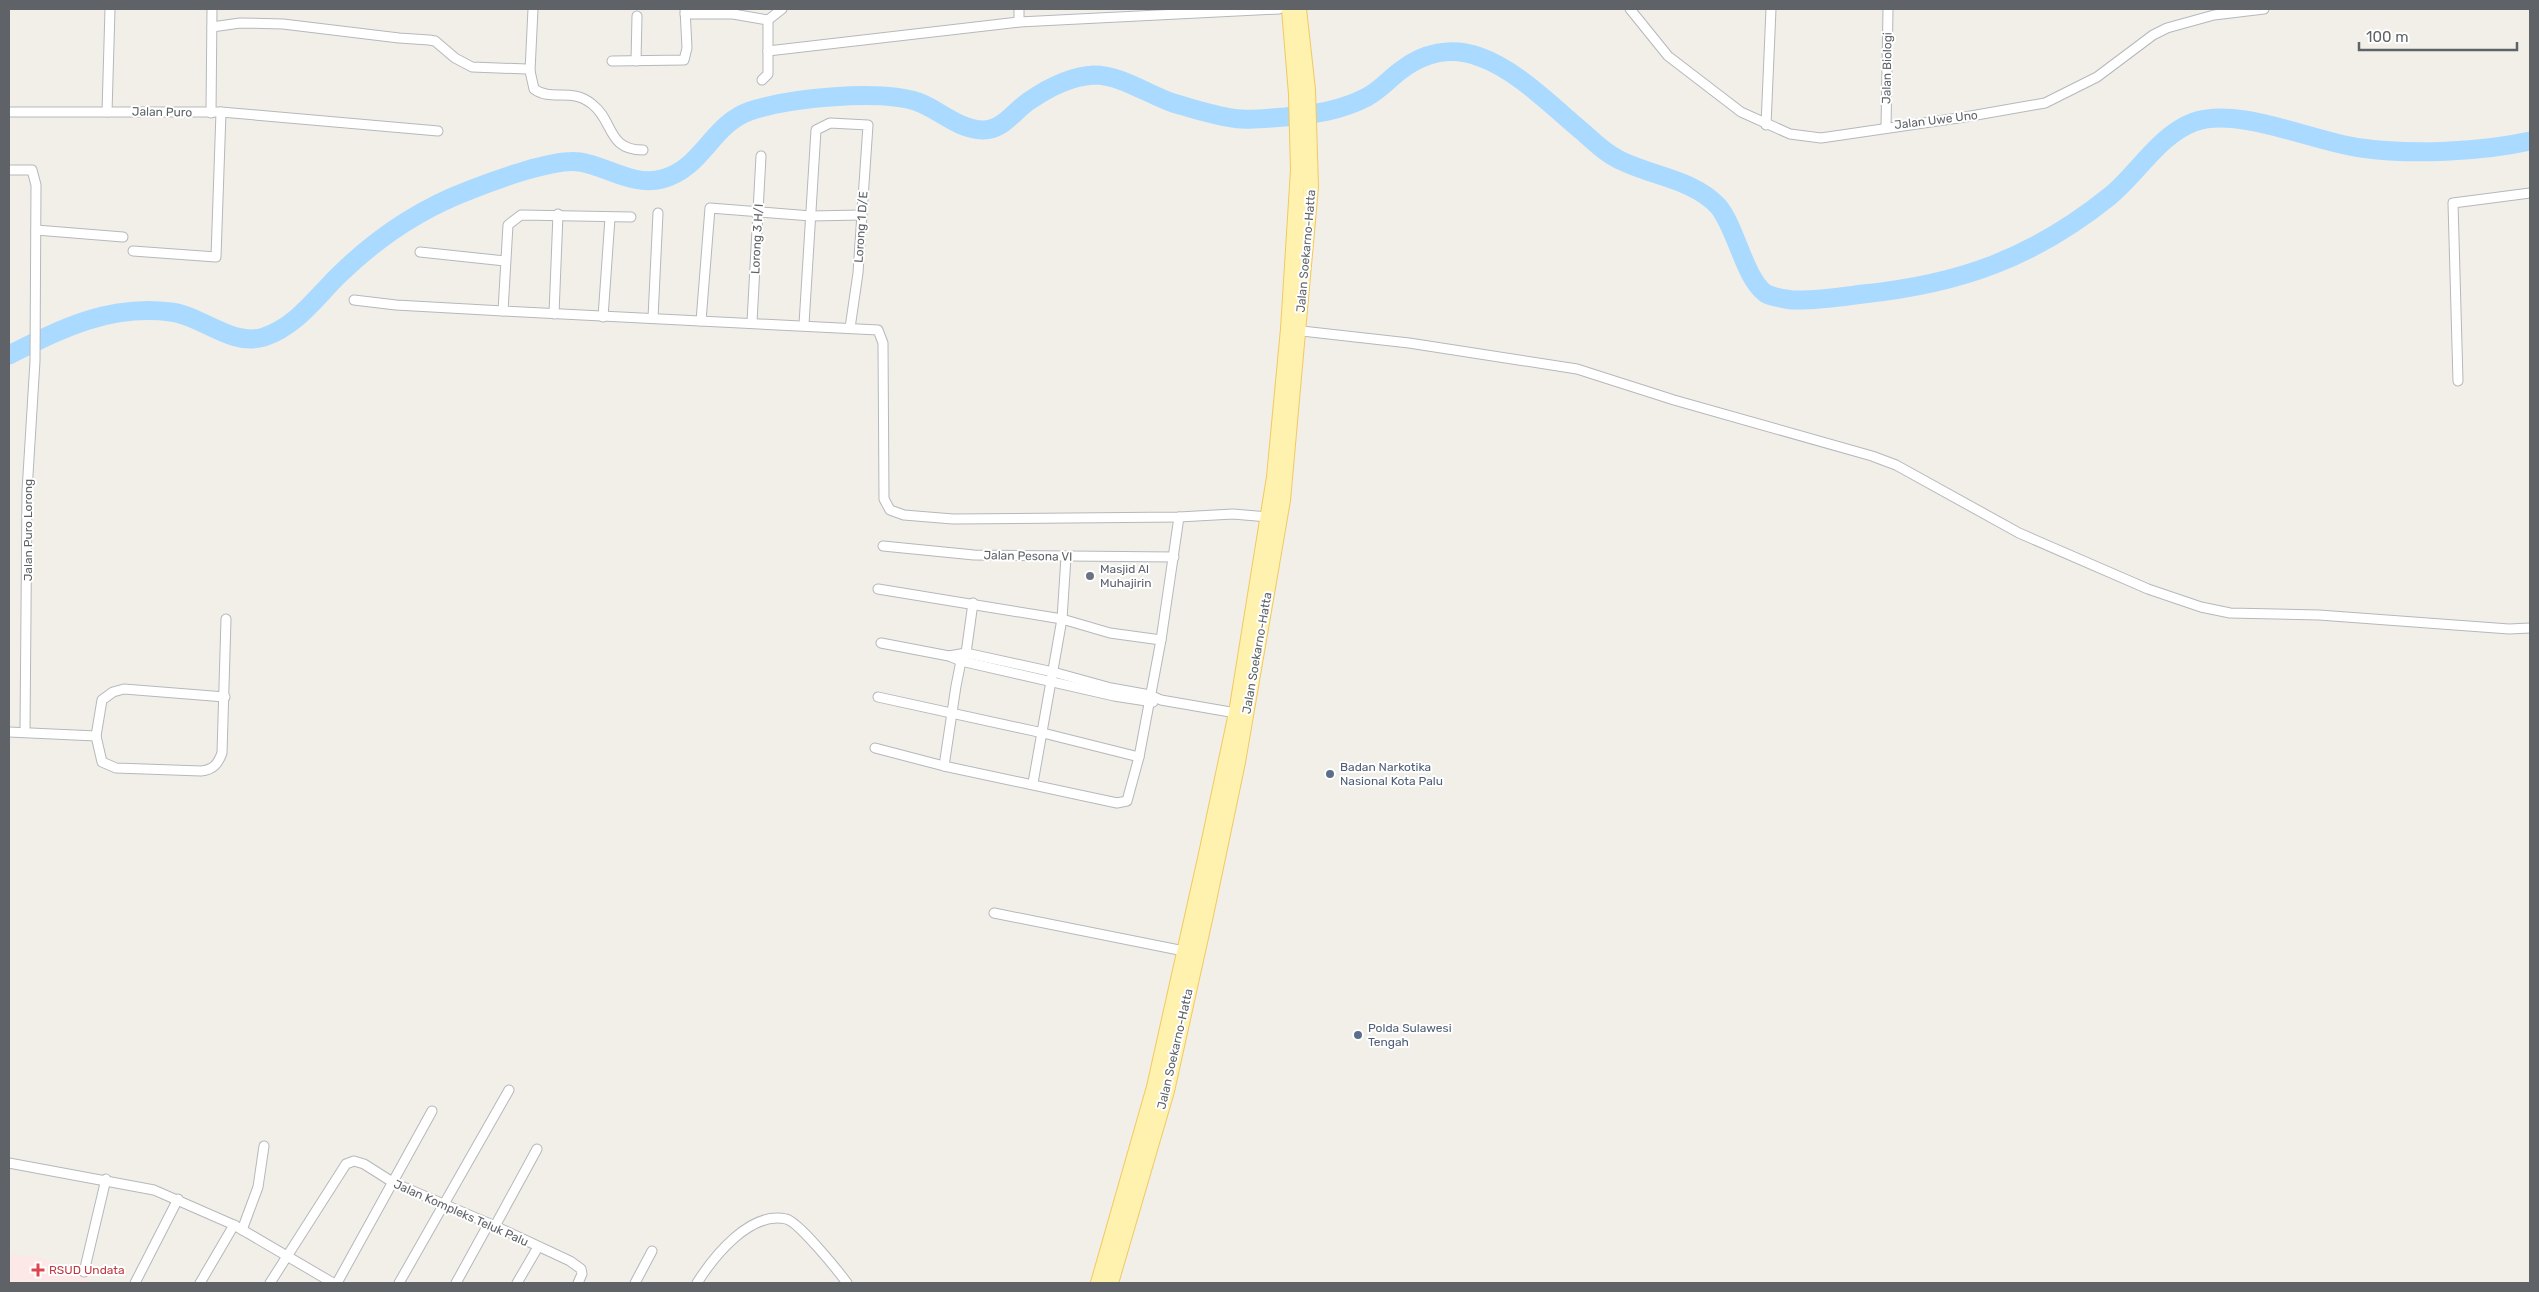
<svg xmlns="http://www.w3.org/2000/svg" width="2539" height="1292" font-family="Rubik,sans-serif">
	<rect width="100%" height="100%" fill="#f1efe8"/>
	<path fill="#fce8e6" d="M 9,1254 L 43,1258 L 95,1283 L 9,1283 Z"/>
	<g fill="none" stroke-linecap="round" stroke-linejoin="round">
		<path stroke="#aadaff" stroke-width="19" d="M 9,355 C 61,329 109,304 171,312 C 203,316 231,347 264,337 C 297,326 316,297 340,274 C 377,238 422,208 470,190 C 495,180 555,158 580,162 C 606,166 634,187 662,179 C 702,169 712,124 750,111 C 789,98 879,89 918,102 C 940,110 957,129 983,130 C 1003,130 1013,112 1029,101 C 1048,88 1071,76 1094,75 C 1121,75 1147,94 1173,103 C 1195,109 1221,118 1242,119 C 1256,120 1271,118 1285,117 C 1315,114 1340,111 1367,97 C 1380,90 1388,80 1400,71 C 1423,53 1451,46 1480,57 C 1517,70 1553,107 1583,132 C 1593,141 1604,152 1616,158 C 1648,176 1692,178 1718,206 C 1736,227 1744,277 1765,293 C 1771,297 1785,299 1792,300 C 1816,301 1840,297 1863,294 C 1960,284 2033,258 2110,196 C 2138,173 2159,135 2194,122 C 2238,106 2314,142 2361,148 C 2411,155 2481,152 2530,141"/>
		<g stroke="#b5b8bc" stroke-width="11">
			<g id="minor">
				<path d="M 1019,9 L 1019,22"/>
				<path d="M 1630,9 L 1668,56 L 1741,112 L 1790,134 L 1821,138 L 1965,117 L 2045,103 L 2097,77 L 2153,35 L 2167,28 L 2214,15 L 2264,9"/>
				<path d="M 685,14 L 733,14 L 768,20 L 782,9"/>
				<path d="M 212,27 L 240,23 L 283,24 L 399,38 L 429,40 L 435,41 L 455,58 L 472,67 L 527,69 L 530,71 L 534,89 C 552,102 571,87 592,104 C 614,121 607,150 643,150"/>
				<path d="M 768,51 L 1019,22 L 1279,9"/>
				<path d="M 612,61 L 684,60 L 687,48 L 685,9"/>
				<path d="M 636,61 L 637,16"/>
				<path d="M 530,71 L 533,9"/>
				<path d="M 762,80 L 768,74 L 768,20"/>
				<path d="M 9,112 L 221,112 L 438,131"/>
				<path d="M 107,112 L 110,9"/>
				<path d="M 211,113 L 212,9"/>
				<path d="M 1766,125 L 1771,9"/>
				<path d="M 1886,127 L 1888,9"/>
				<path d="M 9,170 L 32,170 L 36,185 L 35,361 L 27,491 L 25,732"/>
				<path d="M 631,217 L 521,215 L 508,225 L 503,311 L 878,330 L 883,343 L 884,499 L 890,510 L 904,515 L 953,519 L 1179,517 L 1233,514 L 1268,517"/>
				<path d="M 36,230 L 123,237"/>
				<path d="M 133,251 L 216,257 L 221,112"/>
				<path d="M 420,252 L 505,261"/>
				<path d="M 354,300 L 396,305 L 503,311"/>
				<path d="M 554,314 L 558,214"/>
				<path d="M 603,317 L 610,218"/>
				<path d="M 653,318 L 658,213"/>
				<path d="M 701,321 L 710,208 L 811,216 L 861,215"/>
				<path d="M 752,322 L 761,156"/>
				<path d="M 804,324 L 816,130 L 830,123 L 868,125 L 858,273 L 850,328"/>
				<path d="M 1293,330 L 1409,343 L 1577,369 L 1674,400 L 1872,456 L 1896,465 L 2019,533 L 2148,589 L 2201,607 L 2230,613 L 2319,615 L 2509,629 L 2530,628"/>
				<path d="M 2458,381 L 2453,203 L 2530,193"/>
				<path d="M 883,546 L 974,555 L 1174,557"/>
				<path d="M 878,589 L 1062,619 L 1110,633 L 1161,640"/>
				<path d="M 881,643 L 949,656 L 961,661 L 1114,696 L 1153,702"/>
				<path d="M 949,656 L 966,653 L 1053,672 L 1111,688 L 1150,695 L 1161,700 L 1236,713"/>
				<path d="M 878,697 L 1043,733 L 1139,757"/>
				<path d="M 9,732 L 96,736 L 102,700 L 113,692 L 124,689 L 225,697"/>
				<path d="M 96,736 L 102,762 L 116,768 L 201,771 C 213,770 218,764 222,753 L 226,619"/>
				<path d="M 875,748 L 944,766 L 1117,803 L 1127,801 L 1139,757 L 1161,640 L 1179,517"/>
				<path d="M 944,766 L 956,686 L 961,661 L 966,653 L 973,603"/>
				<path d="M 1033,783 L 1062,619 L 1066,557"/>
				<path d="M 994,913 L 1184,951"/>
				<path d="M 9,1163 L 154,1190 L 234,1225 L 333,1283"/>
				<path d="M 495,1226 L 537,1149"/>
				<path d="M 242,1230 L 258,1187 L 264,1146"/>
				<path d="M 84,1272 L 106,1179"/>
				<path d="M 135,1283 L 178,1199"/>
				<path d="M 200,1283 L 234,1225"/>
				<path d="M 270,1283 L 346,1164 L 354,1161 L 364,1164 L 394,1183 L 495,1226 L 570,1261 L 581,1269 L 582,1274 L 578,1283"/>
				<path d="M 337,1283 L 432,1111"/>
				<path d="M 399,1283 L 509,1090"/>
				<path d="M 456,1283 L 488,1225"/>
				<path d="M 517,1283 L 538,1247"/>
				<path d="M 635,1283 L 652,1251"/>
				<path d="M 697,1283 C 714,1256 750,1211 786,1219 C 798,1221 839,1272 847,1283"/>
			</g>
		</g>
		<g stroke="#f2c960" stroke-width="16">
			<g id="primary">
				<path d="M 1098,1283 L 1154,1087 L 1206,854 L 1236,713 L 1274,477 L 1288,329 L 1298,170 L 1296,94 L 1289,9"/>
				<path d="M 1111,1283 L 1167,1091 L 1206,915 L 1238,762 L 1283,500 L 1311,187 L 1308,90 L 1299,9"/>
			</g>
		</g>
		<use href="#minor" stroke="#fff" stroke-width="9"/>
		<use href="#primary" stroke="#fff2af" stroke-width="14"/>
	</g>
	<circle fill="#6b7280" stroke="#fff" stroke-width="2" cx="1090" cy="576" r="5"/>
	<g fill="#5c6f8a" stroke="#fff" stroke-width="2">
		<circle cx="1330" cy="774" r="5"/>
		<circle cx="1358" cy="1035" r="5"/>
	</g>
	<path fill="#e0444e" stroke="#fff" stroke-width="2" d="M35.5 1262.5h5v5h5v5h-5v5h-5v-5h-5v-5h5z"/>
	<g text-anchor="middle" stroke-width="4" stroke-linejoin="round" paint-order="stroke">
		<g font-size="12" fill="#5f6368" stroke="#fff">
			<text transform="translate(1887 68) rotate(-89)" y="4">Jalan Biologi</text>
			<text transform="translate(162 112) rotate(1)" y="4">Jalan Puro</text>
			<text transform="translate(1936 120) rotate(-7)" y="4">Jalan Uwe Uno</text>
			<text transform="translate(861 227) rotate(-86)" y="4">Lorong 1 D/E</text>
			<text transform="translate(757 239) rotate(-87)" y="4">Lorong 3 H/I</text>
			<text transform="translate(1306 251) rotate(-85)" y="4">Jalan Soekarno-Hatta</text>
			<text transform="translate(28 530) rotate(-90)" y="4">Jalan Puro Lorong</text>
			<text transform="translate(1028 556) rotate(1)" y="4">Jalan Pesona VI</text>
			<text transform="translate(1257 653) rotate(-80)" y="4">Jalan Soekarno-Hatta</text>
			<text transform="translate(1175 1049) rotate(-77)" y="4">Jalan Soekarno-Hatta</text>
			<text transform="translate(461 1213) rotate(24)" y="4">Jalan Kompleks Teluk Palu</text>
		</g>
		<g font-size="12" fill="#5b616d" stroke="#fff" text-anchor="start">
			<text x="1100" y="573">Masjid Al<tspan x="1100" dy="14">Muhajirin</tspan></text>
		</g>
		<g font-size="12" fill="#4e5e75" stroke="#fff" text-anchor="start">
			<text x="1340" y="771">Badan Narkotika<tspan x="1340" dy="14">Nasional Kota Palu</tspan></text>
			<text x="1368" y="1032">Polda Sulawesi<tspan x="1368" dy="14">Tengah</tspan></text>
		</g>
		<g font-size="12" fill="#be3a42" stroke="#fff" text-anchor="start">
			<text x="49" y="1274">RSUD Undata</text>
		</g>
	</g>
	<rect width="2539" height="1292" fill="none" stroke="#5f6368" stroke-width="20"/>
	<path d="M2359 42v8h158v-8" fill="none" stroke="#5f6368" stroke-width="2.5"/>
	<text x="2366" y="42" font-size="15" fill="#5f6368" stroke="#ffffff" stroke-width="4" paint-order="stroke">100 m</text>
</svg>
